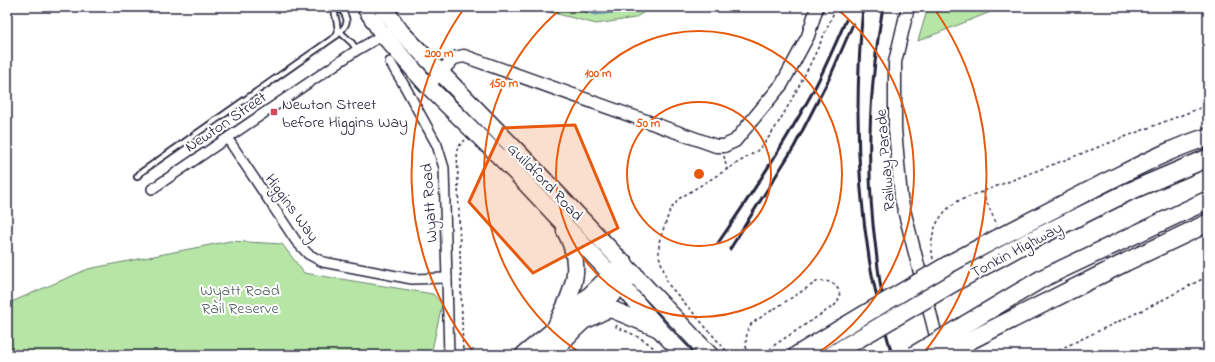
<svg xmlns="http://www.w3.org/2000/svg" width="1215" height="362" font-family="'Indie Flower',sans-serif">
	<rect width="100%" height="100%" fill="#fff"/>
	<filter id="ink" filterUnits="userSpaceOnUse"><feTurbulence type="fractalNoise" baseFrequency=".025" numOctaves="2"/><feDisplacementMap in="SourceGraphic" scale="8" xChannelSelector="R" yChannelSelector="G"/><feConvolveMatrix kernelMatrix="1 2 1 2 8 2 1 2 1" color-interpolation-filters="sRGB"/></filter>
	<g filter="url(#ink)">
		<g fill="#b6e5a5" stroke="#6c8470">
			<path d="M 540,7 L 652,7 L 635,18 L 596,24 L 550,12 Z"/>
			<path d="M 928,7 L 1003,7 L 918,41 Z"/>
			<path d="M 230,241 L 282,244 L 304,273 L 433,294 L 442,304 L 431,355 L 7,355 L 7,305 L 9,303 L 88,269 Z"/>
		</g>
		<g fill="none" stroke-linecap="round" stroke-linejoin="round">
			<path stroke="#6c8daf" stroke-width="3" d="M 575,7 L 595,14 L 631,10 L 636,7"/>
			<g stroke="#22223b" stroke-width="8">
				<g id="service">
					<path d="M 334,7 C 334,16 340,28 337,35"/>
					<path d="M 339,31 L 352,43 L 357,50"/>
					<path d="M 137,177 L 140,173 L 336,36 C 348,25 351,20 339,7"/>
				</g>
			</g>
			<g stroke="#22223b" stroke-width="12">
				<g id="minor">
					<path d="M 390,62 L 404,85 L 437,145 L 444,168 L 449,355"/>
					<path d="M 228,139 L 296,241 L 308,254 L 323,262 L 412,279 L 447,278"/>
					<path d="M 152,189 L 357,50 L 383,35 L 396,25"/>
				</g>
			</g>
			<g stroke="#22223b" stroke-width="15">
				<g id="tertiary">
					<path d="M 908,7 L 895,62 L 895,129 L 901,198 L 939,348"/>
					<path d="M 428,86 L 454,58 L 464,56 L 716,146 L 724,146 L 735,141 L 782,84 L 808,36 L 817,7"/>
				</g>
			</g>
			<g stroke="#22223b" stroke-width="19">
				<g id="trunk">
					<path d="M 365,7 L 383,35 L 428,86 L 514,171 L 622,286 L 660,330 L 684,355"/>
					<path d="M 383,7 L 401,32 L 520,154 L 710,355"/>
					<path d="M 588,319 L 604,311 L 611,309 L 657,328"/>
					<path d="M 555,328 C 571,293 586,269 565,231"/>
				</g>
			</g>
			<g stroke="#22223b" stroke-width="20">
				<g id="motorway">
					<path d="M 951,263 C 1001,236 1052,210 1102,184 C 1137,167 1171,148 1208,137"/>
					<path d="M 955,282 L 1028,242 L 1128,192 L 1208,158"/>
					<path d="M 966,324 L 1043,278 L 1208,200"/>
					<path d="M 971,340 L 1126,262 L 1208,223"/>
					<path d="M 524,355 L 553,331 L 624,263"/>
					<path d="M 549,355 L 573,330 L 634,274"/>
					<path d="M 797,355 L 840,329"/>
					<path d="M 832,355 L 848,345"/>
				</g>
			</g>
			<g stroke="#22223b" stroke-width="1.5" stroke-dasharray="3 3" stroke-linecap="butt">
				<path d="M 724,156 L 727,170"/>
				<path d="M 982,192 L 997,225"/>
				<path d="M 933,259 C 928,235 937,214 958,201 L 1208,105"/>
				<path d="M 617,325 L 616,327 C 636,335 646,340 662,355"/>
				<path d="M 463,355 L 457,148 L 465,140"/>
				<path d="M 730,355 L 668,284 L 659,256 L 659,242 L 670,210 L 680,198 L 757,151 C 770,138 779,122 788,106 C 806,74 822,41 836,7"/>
				<path d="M 746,355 C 747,343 744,333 752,323 L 818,281 C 833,279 847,291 835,305 L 773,346 L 769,351 L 767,355"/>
				<path d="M 1048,355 L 1149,307 L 1208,276"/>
			</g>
			<use href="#service" stroke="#fff" stroke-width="4.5"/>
			<use href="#minor" stroke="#fff" stroke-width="9"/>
			<use href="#tertiary" stroke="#fff" stroke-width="12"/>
			<use href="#trunk" stroke="#fff" stroke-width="16"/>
			<use href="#motorway" stroke="#fff" stroke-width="17"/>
			<g stroke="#22223b" stroke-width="3">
				<path d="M 863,7 C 855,93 856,179 870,264 C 875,294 884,325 892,355"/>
				<path d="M 883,7 C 869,87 865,169 876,250 C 878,271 881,292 886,313"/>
				<path d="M 718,243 C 751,195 783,146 811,95 C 824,71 835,45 846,20"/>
				<path d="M 730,249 L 794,147 L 830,77 L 853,24"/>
			</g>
			<g stroke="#22223b" stroke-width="20" stroke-linecap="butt">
				<g id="motorway-bridge">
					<path d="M 840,329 L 951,263"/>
					<path d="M 848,345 L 955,282"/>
					<path d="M 914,355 L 966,324"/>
					<path d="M 944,355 L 971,340"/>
				</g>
			</g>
			<use href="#motorway-bridge" stroke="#fff" stroke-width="17"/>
		</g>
	</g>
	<path fill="#e8590c" fill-opacity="0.2" stroke="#e8590c" stroke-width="3" stroke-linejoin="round" d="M 575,125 L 618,228 L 533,273 L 469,202 L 503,128 Z"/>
	<g fill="none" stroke="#e8590c" stroke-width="2">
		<circle cx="699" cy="174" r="72"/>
		<circle cx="699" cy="174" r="143"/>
		<path d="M582 354A215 215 0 0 1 562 8M836 8A215 215 0 0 1 816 354"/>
		<path d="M476 355A287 287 0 0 1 465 7M933 7A287 287 0 0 1 922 355"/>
	</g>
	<rect fill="#d1495b" stroke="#fff" stroke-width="1.5" x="270" y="108" width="8" height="8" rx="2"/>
	<g text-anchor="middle" stroke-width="4" stroke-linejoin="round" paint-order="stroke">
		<g font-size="16" fill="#22223b" stroke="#fff" text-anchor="start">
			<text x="282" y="109">Newton Street<tspan x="282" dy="18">before Higgins Way</tspan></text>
		</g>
		<g font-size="16" fill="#22223b" stroke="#fff">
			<text transform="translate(225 121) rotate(-34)" y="6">Newton Street</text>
			<text transform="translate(884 160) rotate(-95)" y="6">Railway Parade</text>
			<text transform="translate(546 181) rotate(46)" y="6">Guildford Road</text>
			<text transform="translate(428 203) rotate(-94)" y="6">Wyatt Road</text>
			<text transform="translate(293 207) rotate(54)" y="6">Higgins Way</text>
			<text transform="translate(1016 249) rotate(-28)" y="6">Tonkin Highway</text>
		</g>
		<g font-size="16" fill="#4e5c5b" stroke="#fff">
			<text x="240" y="295">Wyatt Road<tspan x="240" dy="18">Rail Reserve</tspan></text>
		</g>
	</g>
	<circle cx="699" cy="174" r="6" fill="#e8590c" stroke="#fff" stroke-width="2"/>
	<g font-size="12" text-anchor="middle" font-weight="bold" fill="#e8590c" stroke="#fff" stroke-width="4" stroke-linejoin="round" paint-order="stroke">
		<text x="439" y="57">200 m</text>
		<text x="598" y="77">100 m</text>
		<text x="504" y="87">150 m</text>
		<text x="648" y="127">50 m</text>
	</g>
	<rect width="1215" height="362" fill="none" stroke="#fff" stroke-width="24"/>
	<rect x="12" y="12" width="1191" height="338" fill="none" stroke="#22223b" stroke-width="1.5" filter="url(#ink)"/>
</svg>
